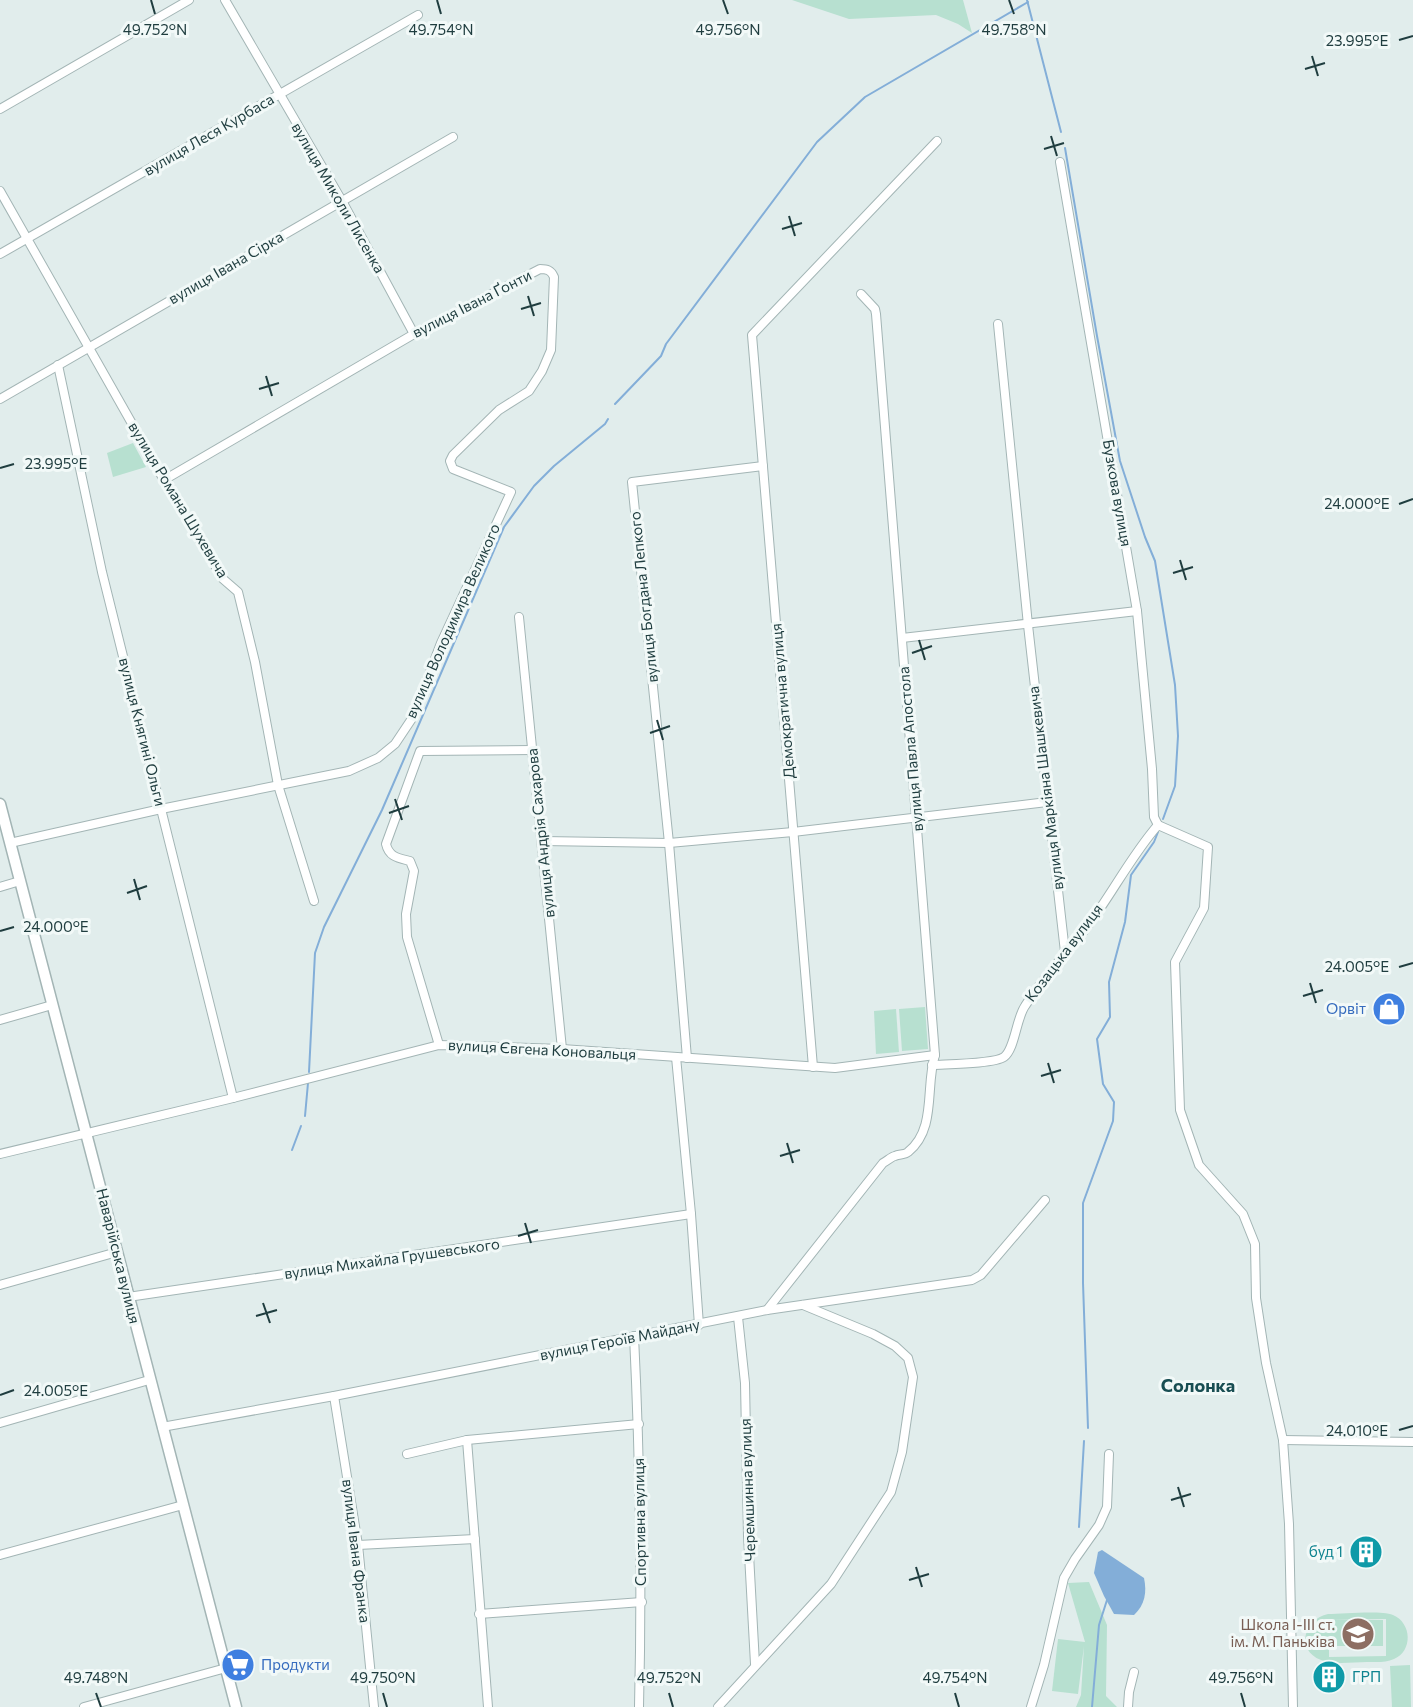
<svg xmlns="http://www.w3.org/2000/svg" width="1413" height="1707" font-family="Commissioner,sans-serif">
	<rect width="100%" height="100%" fill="#e1edec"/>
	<g fill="#b7e0d0" fill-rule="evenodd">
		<path d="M 792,0 L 963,0 L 972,33 L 958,24 L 936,15 L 849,19 Z"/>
		<path d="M 133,443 L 146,467 L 113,477 L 107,453 Z"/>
		<path d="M 925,1007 L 928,1049 L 902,1051 L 899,1009 Z"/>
		<path d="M 896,1009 L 899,1052 L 876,1054 L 874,1011 Z"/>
		<path d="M 1089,1582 L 1107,1625 L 1106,1696 L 1117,1707 L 1076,1707 L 1081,1695 L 1084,1646 L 1078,1694 L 1052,1691 L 1058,1639 L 1085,1642 L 1068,1583 Z"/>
		<path d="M 1328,1614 C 1343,1614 1380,1610 1393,1615 C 1412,1623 1413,1651 1394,1659 C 1386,1663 1376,1662 1367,1662 C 1353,1662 1333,1665 1321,1660 C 1295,1650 1304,1619 1328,1614 ZM 1329,1619 L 1386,1619 L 1386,1656 L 1329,1657 L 1329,1646 L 1383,1646 L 1383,1620 Z"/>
		<path d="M 1410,1665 L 1411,1707 L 1392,1707 L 1390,1666 Z"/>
	</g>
	<path fill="#83aed8" d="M 1102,1550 L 1144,1578 C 1147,1592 1145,1605 1134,1615 L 1114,1614 L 1104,1596 L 1094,1573 L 1098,1552 Z"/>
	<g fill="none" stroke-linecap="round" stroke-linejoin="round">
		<g stroke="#83aed8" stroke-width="2">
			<path d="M 1027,0 L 1061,132"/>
			<path d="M 1065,148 L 1097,336 L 1120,461 L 1145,537 L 1155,561 L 1175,685 L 1178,736 L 1175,786 L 1163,819"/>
			<path d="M 615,404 L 661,356 L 666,344 L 817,142 L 865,97 L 1028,2"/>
			<path d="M 309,1072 L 315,953 L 324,927 L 382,810 L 504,527 L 534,486 L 554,466 L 605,424 L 608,419"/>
			<path d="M 305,1116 L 308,1083"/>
			<path d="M 292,1150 L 301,1126"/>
			<path d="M 1088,1428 L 1083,1283 L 1083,1203 L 1113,1121 L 1114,1102 L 1103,1084 L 1097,1039 L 1110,1017 L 1109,982 L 1125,922 L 1131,875 L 1154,842 L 1158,832"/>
			<path d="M 1079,1527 L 1084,1441"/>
			<path d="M 1092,1707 L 1099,1625 L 1107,1600"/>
		</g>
		<g stroke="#a3b5b5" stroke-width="10">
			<g id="minor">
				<path d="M 225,0 L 342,201 L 414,334"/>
				<path d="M 0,109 L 189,0"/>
				<path d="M 1060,162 L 1137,611 L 1152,769 L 1154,817 L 1158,825"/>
				<path d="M 0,191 L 164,480 L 223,579 L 238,592 L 255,662 L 278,785 L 314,901"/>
				<path d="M 0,254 L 418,15"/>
				<path d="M 998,324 L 1028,625 L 1065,952"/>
				<path d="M 58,365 L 102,572 L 233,1098"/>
				<path d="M 0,399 L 453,137"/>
				<path d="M 519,617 L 562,1049"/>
				<path d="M 902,638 L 1137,611"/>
				<path d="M 1158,825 L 1208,847 L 1204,908 L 1175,962 L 1180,1110 L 1199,1165 L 1243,1214 L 1255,1244 L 1256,1298 L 1266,1363 L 1283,1440 L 1289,1524 L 1293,1707"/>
				<path d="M 543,841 L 669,843 L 793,832 L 1047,802"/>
				<path d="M 10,843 L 161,809 L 349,771 L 378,758 L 395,744 L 413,717 L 441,643 L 511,492 L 453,469 L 450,461 L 453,455 L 499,410 L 529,391 L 542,371 L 551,350 L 554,277 C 551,270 547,269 540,269 L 414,334 L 164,480"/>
				<path d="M 0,887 L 20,881"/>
				<path d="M 0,1020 L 52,1005"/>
				<path d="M 439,1045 L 407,937 L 406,914 L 414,871 L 410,861 C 398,858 389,857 386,844 L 420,751 L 533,750"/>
				<path d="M 676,1057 L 691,1214 L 699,1325"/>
				<path d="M 687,1058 L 669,843 L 632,482 L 763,466"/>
				<path d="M 932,1065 C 946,1064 994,1064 1004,1057 C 1015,1049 1016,1019 1025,1006 C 1043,978 1066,953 1087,927 C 1112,894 1131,856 1158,825"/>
				<path d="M 813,1067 L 752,335 L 937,141"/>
				<path d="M 0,1154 L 229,1099 L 439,1045 L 562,1049 L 835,1068 L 935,1055"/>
				<path d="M 0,1285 L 117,1252"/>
				<path d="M 128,1297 L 691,1214"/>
				<path d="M 767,1310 L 883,1163 C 887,1161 891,1157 895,1156 C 899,1154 905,1155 908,1152 C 937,1129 925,1086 935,1055 L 876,314 L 875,309 L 861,294"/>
				<path d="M 738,1317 L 745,1383 L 748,1536 L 755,1664"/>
				<path d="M 634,1336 C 640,1460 642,1583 639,1707"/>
				<path d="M 334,1396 L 358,1545 L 374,1707"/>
				<path d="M 0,1423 L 149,1380"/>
				<path d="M 162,1427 L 334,1396 L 767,1310 L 972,1280 L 981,1275 L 1045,1200"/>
				<path d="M 467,1440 L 488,1707"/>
				<path d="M 1283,1440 L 1413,1442"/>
				<path d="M 407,1454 L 467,1440 L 639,1424"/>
				<path d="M 358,1545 L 475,1539"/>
				<path d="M 0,1555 L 183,1505"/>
				<path d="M 479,1614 L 642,1602"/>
				<path d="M 84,1707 L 226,1668"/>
				<path d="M 718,1707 L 831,1584 L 891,1492 L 902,1452 L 913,1377 L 908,1358 L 895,1346 L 873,1334 L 803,1305"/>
				<path d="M 1031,1707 L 1044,1665 L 1064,1578 L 1075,1559 L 1099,1525 L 1107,1507 L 1109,1454"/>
				<path d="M 1128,1707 L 1129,1692 L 1134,1672"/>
			</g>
		</g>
		<g stroke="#a3b5b5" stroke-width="13">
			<path id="tertiary" d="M 0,804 L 236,1707"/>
		</g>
		<use href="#minor" stroke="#fff" stroke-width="8"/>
		<use href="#tertiary" stroke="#fff" stroke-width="10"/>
	</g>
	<path fill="none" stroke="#1f3d3f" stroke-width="2" d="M 151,0 L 155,14M 437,0 L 441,14M 723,0 L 728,14M 1009,0 L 1014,14M 1399,40 L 1413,36M 1312,56 L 1318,76M 1305,69 L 1325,63M 1051,136 L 1057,156M 1044,149 L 1064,143M 789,216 L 795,236M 782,229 L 802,223M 528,296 L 534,316M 521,309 L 541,303M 266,376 L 272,396M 259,389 L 279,383M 0,468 L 14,464M 1399,504 L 1413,499M 1180,560 L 1186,580M 1173,573 L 1193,567M 919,640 L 925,660M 912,653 L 932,646M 657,720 L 663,740M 650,733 L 670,726M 395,799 L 402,820M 389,813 L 409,806M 134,879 L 140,900M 127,893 L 147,886M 0,931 L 14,927M 1399,967 L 1413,963M 1310,983 L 1316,1003M 1303,996 L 1323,990M 1048,1063 L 1054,1083M 1041,1076 L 1061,1070M 787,1143 L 793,1163M 780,1156 L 800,1150M 525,1223 L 531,1243M 518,1236 L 538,1230M 263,1303 L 270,1323M 256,1316 L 277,1310M 0,1395 L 14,1390M 1399,1430 L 1413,1426M 1178,1487 L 1184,1507M 1171,1500 L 1191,1494M 916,1567 L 922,1587M 909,1580 L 929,1574M 96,1693 L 101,1707M 383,1693 L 387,1707M 669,1693 L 673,1707M 955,1693 L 959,1707M 1241,1693 L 1245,1707"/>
	<defs>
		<g id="shop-disc" transform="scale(1.725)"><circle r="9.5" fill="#3f7fe0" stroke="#f2f9f8"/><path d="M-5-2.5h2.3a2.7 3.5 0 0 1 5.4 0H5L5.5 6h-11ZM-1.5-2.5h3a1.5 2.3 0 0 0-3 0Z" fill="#fff"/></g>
		<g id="building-disc" transform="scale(1.725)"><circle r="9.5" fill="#0f9aa8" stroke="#f2f9f8"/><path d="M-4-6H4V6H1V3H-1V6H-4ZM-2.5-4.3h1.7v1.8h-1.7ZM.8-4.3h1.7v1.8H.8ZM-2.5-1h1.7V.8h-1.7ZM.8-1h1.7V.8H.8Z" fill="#fff"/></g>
		<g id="school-disc" transform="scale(1.725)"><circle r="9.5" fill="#8d6e63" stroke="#f2f9f8"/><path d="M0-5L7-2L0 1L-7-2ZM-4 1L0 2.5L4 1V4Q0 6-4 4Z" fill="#fff"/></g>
		<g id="supermarket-disc" transform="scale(1.725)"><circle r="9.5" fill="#3f7fe0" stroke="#f2f9f8"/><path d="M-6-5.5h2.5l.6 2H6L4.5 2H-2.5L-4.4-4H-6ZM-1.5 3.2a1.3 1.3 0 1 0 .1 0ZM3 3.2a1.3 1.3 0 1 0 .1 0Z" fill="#fff"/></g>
	</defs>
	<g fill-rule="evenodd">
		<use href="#shop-disc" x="1389" y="1009"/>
		<use href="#building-disc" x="1366" y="1552"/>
		<use href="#school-disc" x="1358" y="1634"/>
		<use href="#supermarket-disc" x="238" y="1665"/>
		<use href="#building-disc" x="1329" y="1677"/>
	</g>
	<g text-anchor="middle" stroke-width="6" stroke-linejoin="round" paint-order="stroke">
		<g font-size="15" fill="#1f3d3f" stroke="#f2f9f8">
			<text transform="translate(209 135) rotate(-30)" y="5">вулиця Леся Курбаса</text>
			<text transform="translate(338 198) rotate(60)" y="5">вулиця Миколи Лисенка</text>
			<text transform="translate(226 268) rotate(-30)" y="5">вулиця Івана Сірка</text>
			<text transform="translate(472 304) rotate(-27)" y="5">вулиця Івана Ґонти</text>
			<text transform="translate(1117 493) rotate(80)" y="5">Бузкова вулиця</text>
			<text transform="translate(178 500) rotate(59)" y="5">вулиця Романа Шухевича</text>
			<text transform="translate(644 597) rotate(-96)" y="5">вулиця Богдана Лепкого</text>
			<text transform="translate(453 621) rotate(-66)" y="5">вулиця Володимира Великого</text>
			<text transform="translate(783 701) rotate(-95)" y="5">Демократична вулиця</text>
			<text transform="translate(142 732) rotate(76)" y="5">вулиця Княгині Ольги</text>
			<text transform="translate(911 749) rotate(-95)" y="5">вулиця Павла Апостола</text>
			<text transform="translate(1046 788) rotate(-97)" y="5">вулиця Маркіяна Шашкевича</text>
			<text transform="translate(541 833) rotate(-96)" y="5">вулиця Андрія Сахарова</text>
			<text transform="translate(1064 953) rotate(-53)" y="5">Козацька вулиця</text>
			<text transform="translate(542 1050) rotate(3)" y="5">вулиця Євгена Коновальця</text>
			<text transform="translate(118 1256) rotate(76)" y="5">Наварійська вулиця</text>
			<text transform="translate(392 1259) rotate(-8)" y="5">вулиця Михайла Грушевського</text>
			<text transform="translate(620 1340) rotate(-11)" y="5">вулиця Героїв Майдану</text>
			<text transform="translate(748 1490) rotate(-92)" y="5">Черемшинна вулиця</text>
			<text transform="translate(640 1522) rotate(-91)" y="5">Спортивна вулиця</text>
			<text transform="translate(356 1551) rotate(83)" y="5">вулиця Івана Франка</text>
		</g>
		<g font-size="15" fill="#366cbe" stroke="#f2f9f8" text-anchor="end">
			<text x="1366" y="1014">Орвіт</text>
			<text x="261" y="1670" text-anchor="start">Продукти</text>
		</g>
		<g font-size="15" fill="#0d838f" stroke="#f2f9f8" text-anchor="end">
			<text x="1343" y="1557">буд 1</text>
			<text x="1352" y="1682" text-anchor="start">ГРП</text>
		</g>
		<g font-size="15" fill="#785e54" stroke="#f2f9f8" text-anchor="end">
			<text x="1335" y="1630">Школа І-ІІІ ст.<tspan x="1335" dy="17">ім. М. Паньківа</tspan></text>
		</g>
		<g font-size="18" font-weight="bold" fill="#194e53" stroke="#f2f9f8">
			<text x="1198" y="1392">Солонка</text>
		</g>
	</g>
	<g font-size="15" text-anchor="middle" fill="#1f3d3f" stroke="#f2f9f8" stroke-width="6" stroke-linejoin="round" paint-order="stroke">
		<text x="155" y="35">49.752°N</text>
		<text x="441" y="35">49.754°N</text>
		<text x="728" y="35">49.756°N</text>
		<text x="1014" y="35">49.758°N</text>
		<text x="1357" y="46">23.995°E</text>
		<text x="56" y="469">23.995°E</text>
		<text x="1357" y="509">24.000°E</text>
		<text x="56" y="932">24.000°E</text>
		<text x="1357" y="972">24.005°E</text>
		<text x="56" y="1396">24.005°E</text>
		<text x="1357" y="1436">24.010°E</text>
		<text x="96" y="1683">49.748°N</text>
		<text x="383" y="1683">49.750°N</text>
		<text x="669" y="1683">49.752°N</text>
		<text x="955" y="1683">49.754°N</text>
		<text x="1241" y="1683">49.756°N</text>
	</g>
</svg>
